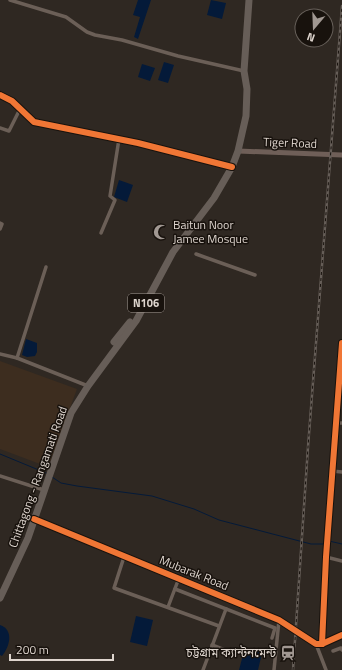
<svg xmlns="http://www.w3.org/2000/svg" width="342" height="670" font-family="'Titillium Web','Noto Sans Bengali',sans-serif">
	<rect width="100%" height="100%" fill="#2f2822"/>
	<path fill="#3d2d1f" d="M 0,361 L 77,389 L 48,467 L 0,449 Z"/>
	<g fill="#041a39">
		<path d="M 138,0 L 151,0 L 138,39 L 134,37 L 140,17 L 133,15 Z"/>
		<path d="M 211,0 L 226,3 L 222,19 L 207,15 Z"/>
		<path d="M 164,62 L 174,65 L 168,83 L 158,80 Z"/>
		<path d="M 142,64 L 155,68 L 150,81 L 138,77 Z"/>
		<path d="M 119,180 L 133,185 L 127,202 L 114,197 Z"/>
		<path d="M 26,339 L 37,343 L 37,352 L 35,356 L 27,357 L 22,355 Z"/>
		<path d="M 136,616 L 153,620 L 147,646 L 130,642 Z"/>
		<path d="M 0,625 C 14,630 10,646 2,656 L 0,655 Z"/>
		<path d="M 245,647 L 262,653 L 258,670 L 239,670 Z"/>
	</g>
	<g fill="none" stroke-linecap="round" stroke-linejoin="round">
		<g stroke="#041a39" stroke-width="1">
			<path d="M 0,454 L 46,473"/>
			<path d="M 52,477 L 61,483 L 77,486 L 152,496 L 194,509 L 219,520 L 311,544 L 325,544"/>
			<path d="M 329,541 L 342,544"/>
		</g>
		<g stroke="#6b5f57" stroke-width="3.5">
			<path d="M 10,0 L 66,17 L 87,32 L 95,35 L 122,40 L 178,56 L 244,71"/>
			<path d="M 0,95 L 12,101 L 34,122 L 138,143 L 232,167"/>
			<path d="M 0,128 L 9,131 L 20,109"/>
			<path d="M 0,223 L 2,224 L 0,229"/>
			<path d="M 101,233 L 115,200 L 110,196 L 119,139"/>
			<path d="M 196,254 L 255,275"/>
			<path d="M 0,354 L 17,358 L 88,386"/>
			<path d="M 17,358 L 46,267"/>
			<path d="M 336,423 L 342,423"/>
			<path d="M 332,471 L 342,472"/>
			<path d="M 0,476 L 44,490"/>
			<path d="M 124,557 L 114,588 L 219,626"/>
			<path d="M 326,557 L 342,561"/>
			<path d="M 175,589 L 275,628 L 272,638"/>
			<path d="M 168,607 L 179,578"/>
			<path d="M 316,644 L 326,670"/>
			<path d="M 322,644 L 326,557 L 342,343"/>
			<path d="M 212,645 L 230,652"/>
			<path d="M 333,651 L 341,648 L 342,650"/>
			<path d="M 203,670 L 226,609"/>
			<path d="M 274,670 L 279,620"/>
		</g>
		<g stroke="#6f5f58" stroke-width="5">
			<path d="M 238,151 L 342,155"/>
			<path d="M 34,519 L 279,620 L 316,644 L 322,644 L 342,635"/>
		</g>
		<g stroke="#675e58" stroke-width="7">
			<path d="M 114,342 L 130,322"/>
			<path d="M 0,598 L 28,538 L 71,413 L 88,386 L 136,321 L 173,252 L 214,198 L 232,167 L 238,151 L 246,116 L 247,89 L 244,71 L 249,0"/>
		</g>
		<g stroke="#665e58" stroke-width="2.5">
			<path id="rail" d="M 293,670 L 308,447 L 342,6"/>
		</g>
		<use href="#rail" stroke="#18120d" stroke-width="1" stroke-dasharray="3" stroke-linecap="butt"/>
		<g stroke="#18120d" stroke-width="8">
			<g id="cycleway">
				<path d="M 0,95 L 12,101 L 34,122 L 138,143 L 232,167"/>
				<path d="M 34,519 L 279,620 L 316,644 L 322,644 L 342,635"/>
				<path d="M 322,644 L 326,557 L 342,343"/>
			</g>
		</g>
		<use href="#cycleway" stroke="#f07635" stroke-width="6"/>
	</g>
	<defs>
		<g id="mosque-bare" transform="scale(1.2)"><path d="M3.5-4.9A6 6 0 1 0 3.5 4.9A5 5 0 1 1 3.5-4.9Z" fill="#a19892" stroke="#18120d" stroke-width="2.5" paint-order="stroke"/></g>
		<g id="station-bare" transform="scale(1.2)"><path d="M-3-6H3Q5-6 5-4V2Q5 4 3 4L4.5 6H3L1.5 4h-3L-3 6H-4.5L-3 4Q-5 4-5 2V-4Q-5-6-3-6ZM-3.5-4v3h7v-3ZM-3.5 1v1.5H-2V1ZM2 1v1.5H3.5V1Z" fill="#a19892" stroke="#18120d" stroke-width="2.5" paint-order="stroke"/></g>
	</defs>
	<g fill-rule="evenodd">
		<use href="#mosque-bare" x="161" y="232"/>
		<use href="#station-bare" x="288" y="653"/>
	</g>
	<g text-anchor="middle" stroke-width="3" stroke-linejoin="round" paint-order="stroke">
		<rect fill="#18120d" stroke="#a39a94" stroke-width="1" x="128" y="294" width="36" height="18" rx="3"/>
		<g font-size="11" font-weight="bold" fill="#ded5ce">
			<text x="146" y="307">N106</text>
		</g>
		<g font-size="12" fill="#ded5ce" stroke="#18120d">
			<text transform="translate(290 143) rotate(2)" y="4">Tiger Road</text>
			<text transform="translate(38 477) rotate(-70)" y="4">Chittagong - Rangamati Road</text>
			<text transform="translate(194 573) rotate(22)" y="4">Mubarak Road</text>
		</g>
		<g font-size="12" fill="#ded5ce" stroke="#18120d" text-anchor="start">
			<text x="173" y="229">Baitun Noor<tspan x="173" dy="14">Jamee Mosque</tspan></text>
			<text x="276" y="657" text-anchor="end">চট্টগ্রাম ক্যান্টনমেন্ট</text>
		</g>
	</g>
	<g transform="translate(314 28) rotate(199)"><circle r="19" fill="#18120d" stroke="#67605a"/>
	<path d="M0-3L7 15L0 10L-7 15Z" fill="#a19892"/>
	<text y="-6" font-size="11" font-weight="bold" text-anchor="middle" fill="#ded5ce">N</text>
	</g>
	<path d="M10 654v6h103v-6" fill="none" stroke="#ded5ce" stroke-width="2"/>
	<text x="16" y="654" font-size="12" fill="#ded5ce" stroke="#18120d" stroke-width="3" paint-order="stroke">200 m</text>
</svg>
